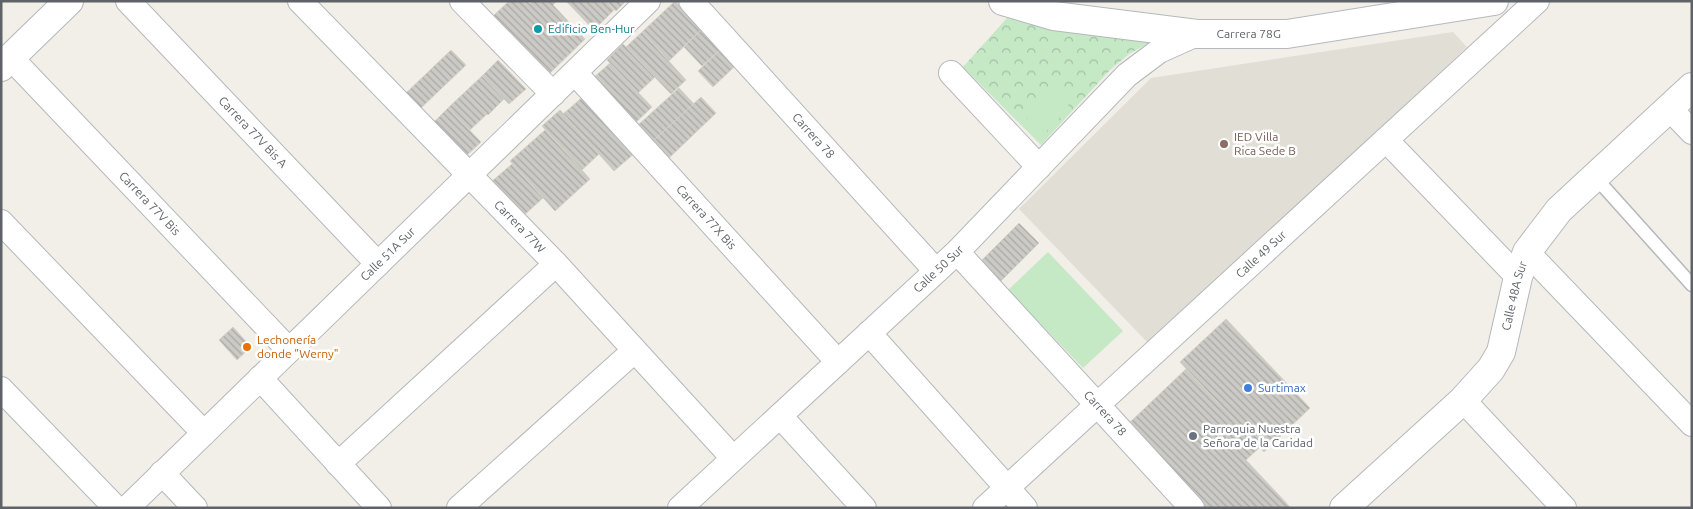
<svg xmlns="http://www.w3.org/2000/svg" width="1693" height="509" font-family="Ubuntu,sans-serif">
	<defs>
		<pattern id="forest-crowns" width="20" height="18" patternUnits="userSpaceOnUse" patternTransform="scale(1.25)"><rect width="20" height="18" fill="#c5e8c5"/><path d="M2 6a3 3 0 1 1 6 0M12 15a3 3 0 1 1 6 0" fill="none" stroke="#a3c0a4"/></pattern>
		<pattern id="building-back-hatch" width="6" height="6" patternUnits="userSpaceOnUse" patternTransform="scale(1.25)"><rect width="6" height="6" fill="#cccac5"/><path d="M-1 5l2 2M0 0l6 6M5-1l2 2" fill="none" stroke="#a9a8a4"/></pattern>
	</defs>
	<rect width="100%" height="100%" fill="#f1efe8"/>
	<path fill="#e1ded6" d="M 1453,32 L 1467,47 L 1149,344 L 1019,209 L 1151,78 Z"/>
	<path fill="url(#forest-crowns)" d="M 1007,18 L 1154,40 L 1129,54 L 1110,70 L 1041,145 L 963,67 Z"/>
	<g fill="#c5e8c5">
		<path d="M 1060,85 L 1069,89 C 1075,108 1057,119 1045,133 L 1030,131 C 1028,126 1026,121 1028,115 C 1031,103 1049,88 1060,85 Z"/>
		<path d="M 1048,252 L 1123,331 L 1083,368 L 1008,290 Z"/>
	</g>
	<g fill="url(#building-back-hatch)" stroke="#d6d1c6">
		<path d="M 509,1 L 527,1 L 530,4 L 532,1 L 557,1 L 553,5 L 585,39 L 547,76 L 491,18 Z"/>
		<path d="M 566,1 L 606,1 L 614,10 L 594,30 Z"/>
		<path d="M 610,1 L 626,1 L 616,11 L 608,3 Z"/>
		<path d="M 675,1 L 701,30 L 669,61 L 642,32 Z"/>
		<path d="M 701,30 L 720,50 L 702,66 L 684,47 Z"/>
		<path d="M 642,32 L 686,80 L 671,94 L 626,47 Z"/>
		<path d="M 623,44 L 655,77 L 638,93 L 607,60 Z"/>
		<path d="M 451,50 L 466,65 L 420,109 L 405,94 Z"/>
		<path d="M 720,50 L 735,66 L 713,87 L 698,71 Z"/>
		<path d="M 498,60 L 526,89 L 509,104 L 482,76 Z"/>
		<path d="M 610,63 L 652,107 L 634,124 L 592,79 Z"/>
		<path d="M 482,76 L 504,99 L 488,115 L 465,92 Z"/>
		<path d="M 679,88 L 694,104 L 652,142 L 637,126 Z"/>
		<path d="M 465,92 L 487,114 L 470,130 L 448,108 Z"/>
		<path d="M 585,95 L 636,152 L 614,171 L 563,114 Z"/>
		<path d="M 701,97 L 716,113 L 668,159 L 652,142 Z"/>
		<path d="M 448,108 L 481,142 L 464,158 L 432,124 Z"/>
		<path d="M 560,110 L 599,154 L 582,170 L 542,126 Z"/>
		<path d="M 545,130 L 590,179 L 555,211 L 510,161 Z"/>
		<path d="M 512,164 L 543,198 L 522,217 L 491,182 Z"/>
		<path d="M 1019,223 L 1039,243 L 999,283 L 979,263 Z"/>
		<path d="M 1226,319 L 1310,408 L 1264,452 L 1180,362 Z"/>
		<path d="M 233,327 L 251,347 L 237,360 L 219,340 Z"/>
		<path d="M 1186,369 L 1260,447 L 1246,460 L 1291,508 L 1203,508 L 1126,426 Z"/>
	</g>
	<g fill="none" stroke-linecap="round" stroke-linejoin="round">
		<g stroke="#b5b8bc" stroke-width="15">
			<path id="service" d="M 1595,177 L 1692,285"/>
		</g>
		<g stroke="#b5b8bc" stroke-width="26">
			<g id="minor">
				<path id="s1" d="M 128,1 L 378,264"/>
				<path id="s2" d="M 300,1 L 556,264 L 733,458"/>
				<path d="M 462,1 L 553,94"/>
				<path id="s3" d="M 691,1 L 936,271"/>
				<path id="s4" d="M 11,58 L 289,350"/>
				<path id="s5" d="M 575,73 L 838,362"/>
				<path d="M 951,73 L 1039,167"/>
				<path d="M 1669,108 L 1692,132"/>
				<path d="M 1386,140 L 1518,277"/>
				<path d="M 1,222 L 204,433"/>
				<path id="s6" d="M 957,252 L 1192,508"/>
				<path d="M 1527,252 L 1692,424"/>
				<path d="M 869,333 L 1025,508"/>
				<path d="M 260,378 L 379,508"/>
				<path d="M 1,389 L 116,508"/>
				<path d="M 1463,400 L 1564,508"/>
				<path d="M 780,416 L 864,508"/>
				<path d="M 338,464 L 556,264"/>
				<path d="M 162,473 L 195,508"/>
				<path id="s7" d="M 127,508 L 648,1"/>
				<path d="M 459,508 L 634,351"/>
				<path id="s8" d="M 680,508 L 957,252 L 1127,75 L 1159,51 L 1197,34"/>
				<path id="s9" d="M 985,508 L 1537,1"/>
			</g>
		</g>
		<g stroke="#b5b8bc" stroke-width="30">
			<g id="tertiary">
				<path id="s10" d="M 1003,1 L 1054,16 L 1197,34 L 1287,34 L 1494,1"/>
				<path d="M 1,67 L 69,1"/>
				<path id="s11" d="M 1344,508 L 1463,400 L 1491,369 L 1501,352 L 1518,277 L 1527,252 L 1559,210 L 1692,87"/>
			</g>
		</g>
		<use href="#service" stroke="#fff" stroke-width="12"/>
		<use href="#minor" stroke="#fff" stroke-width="24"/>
		<use href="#tertiary" stroke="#fff" stroke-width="28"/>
	</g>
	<circle fill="#0f9aa8" stroke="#fff" stroke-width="2" cx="538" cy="29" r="5"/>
	<circle fill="#8d6e63" stroke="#fff" stroke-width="2" cx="1224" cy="144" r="5"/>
	<circle fill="#e8710a" stroke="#fff" stroke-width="2" cx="247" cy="347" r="5"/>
	<circle fill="#3f7fe0" stroke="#fff" stroke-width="2" cx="1248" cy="388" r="5"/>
	<circle fill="#6b7280" stroke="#fff" stroke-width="2" cx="1193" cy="436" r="5"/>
	<g text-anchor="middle" stroke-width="5" stroke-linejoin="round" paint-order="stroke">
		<g font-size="12" fill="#0d838f" stroke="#fff" text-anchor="start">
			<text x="548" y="33">Edificio Ben-Hur</text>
		</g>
		<g font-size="12" fill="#5f6368" stroke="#fff">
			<text dy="4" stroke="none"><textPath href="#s10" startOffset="249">Carrera 78G</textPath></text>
			<text dy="4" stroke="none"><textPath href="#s1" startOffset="181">Carrera 77V Bis A</textPath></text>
			<text dy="4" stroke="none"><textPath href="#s3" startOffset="182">Carrera 78</textPath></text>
			<text dy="4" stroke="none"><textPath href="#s4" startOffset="201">Carrera 77V Bis</textPath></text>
			<text dy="4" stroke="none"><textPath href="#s5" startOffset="195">Carrera 77X Bis</textPath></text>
			<text dy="4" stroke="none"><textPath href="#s2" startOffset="315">Carrera 77W</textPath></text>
			<text dy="4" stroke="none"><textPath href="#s7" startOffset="364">Calle 51A Sur</textPath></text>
			<text dy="4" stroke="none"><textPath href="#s9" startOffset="375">Calle 49 Sur</textPath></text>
			<text dy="4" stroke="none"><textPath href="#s8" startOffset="352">Calle 50 Sur</textPath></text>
			<text dy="4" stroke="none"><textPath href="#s11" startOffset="280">Calle 48A Sur</textPath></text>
			<text dy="4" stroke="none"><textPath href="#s6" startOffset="219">Carrera 78</textPath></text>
		</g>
		<g font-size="12" fill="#785e54" stroke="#fff" text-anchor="start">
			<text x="1234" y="141">IED Villa<tspan x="1234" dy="14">Rica Sede B</tspan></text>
		</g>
		<g font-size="12" fill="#c56008" stroke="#fff" text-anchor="start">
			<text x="257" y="344">Lechonería<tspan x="257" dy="14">donde "Werny"</tspan></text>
		</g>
		<g font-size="12" fill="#366cbe" stroke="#fff" text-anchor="start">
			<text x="1258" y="392">Surtimax</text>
		</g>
		<g font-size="12" fill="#5b616d" stroke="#fff" text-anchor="start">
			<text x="1203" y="433">Parroquia Nuestra<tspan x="1203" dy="14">Señora de la Caridad</tspan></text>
		</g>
	</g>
	<rect width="1693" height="509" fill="none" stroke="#5f6368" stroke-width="5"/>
</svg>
